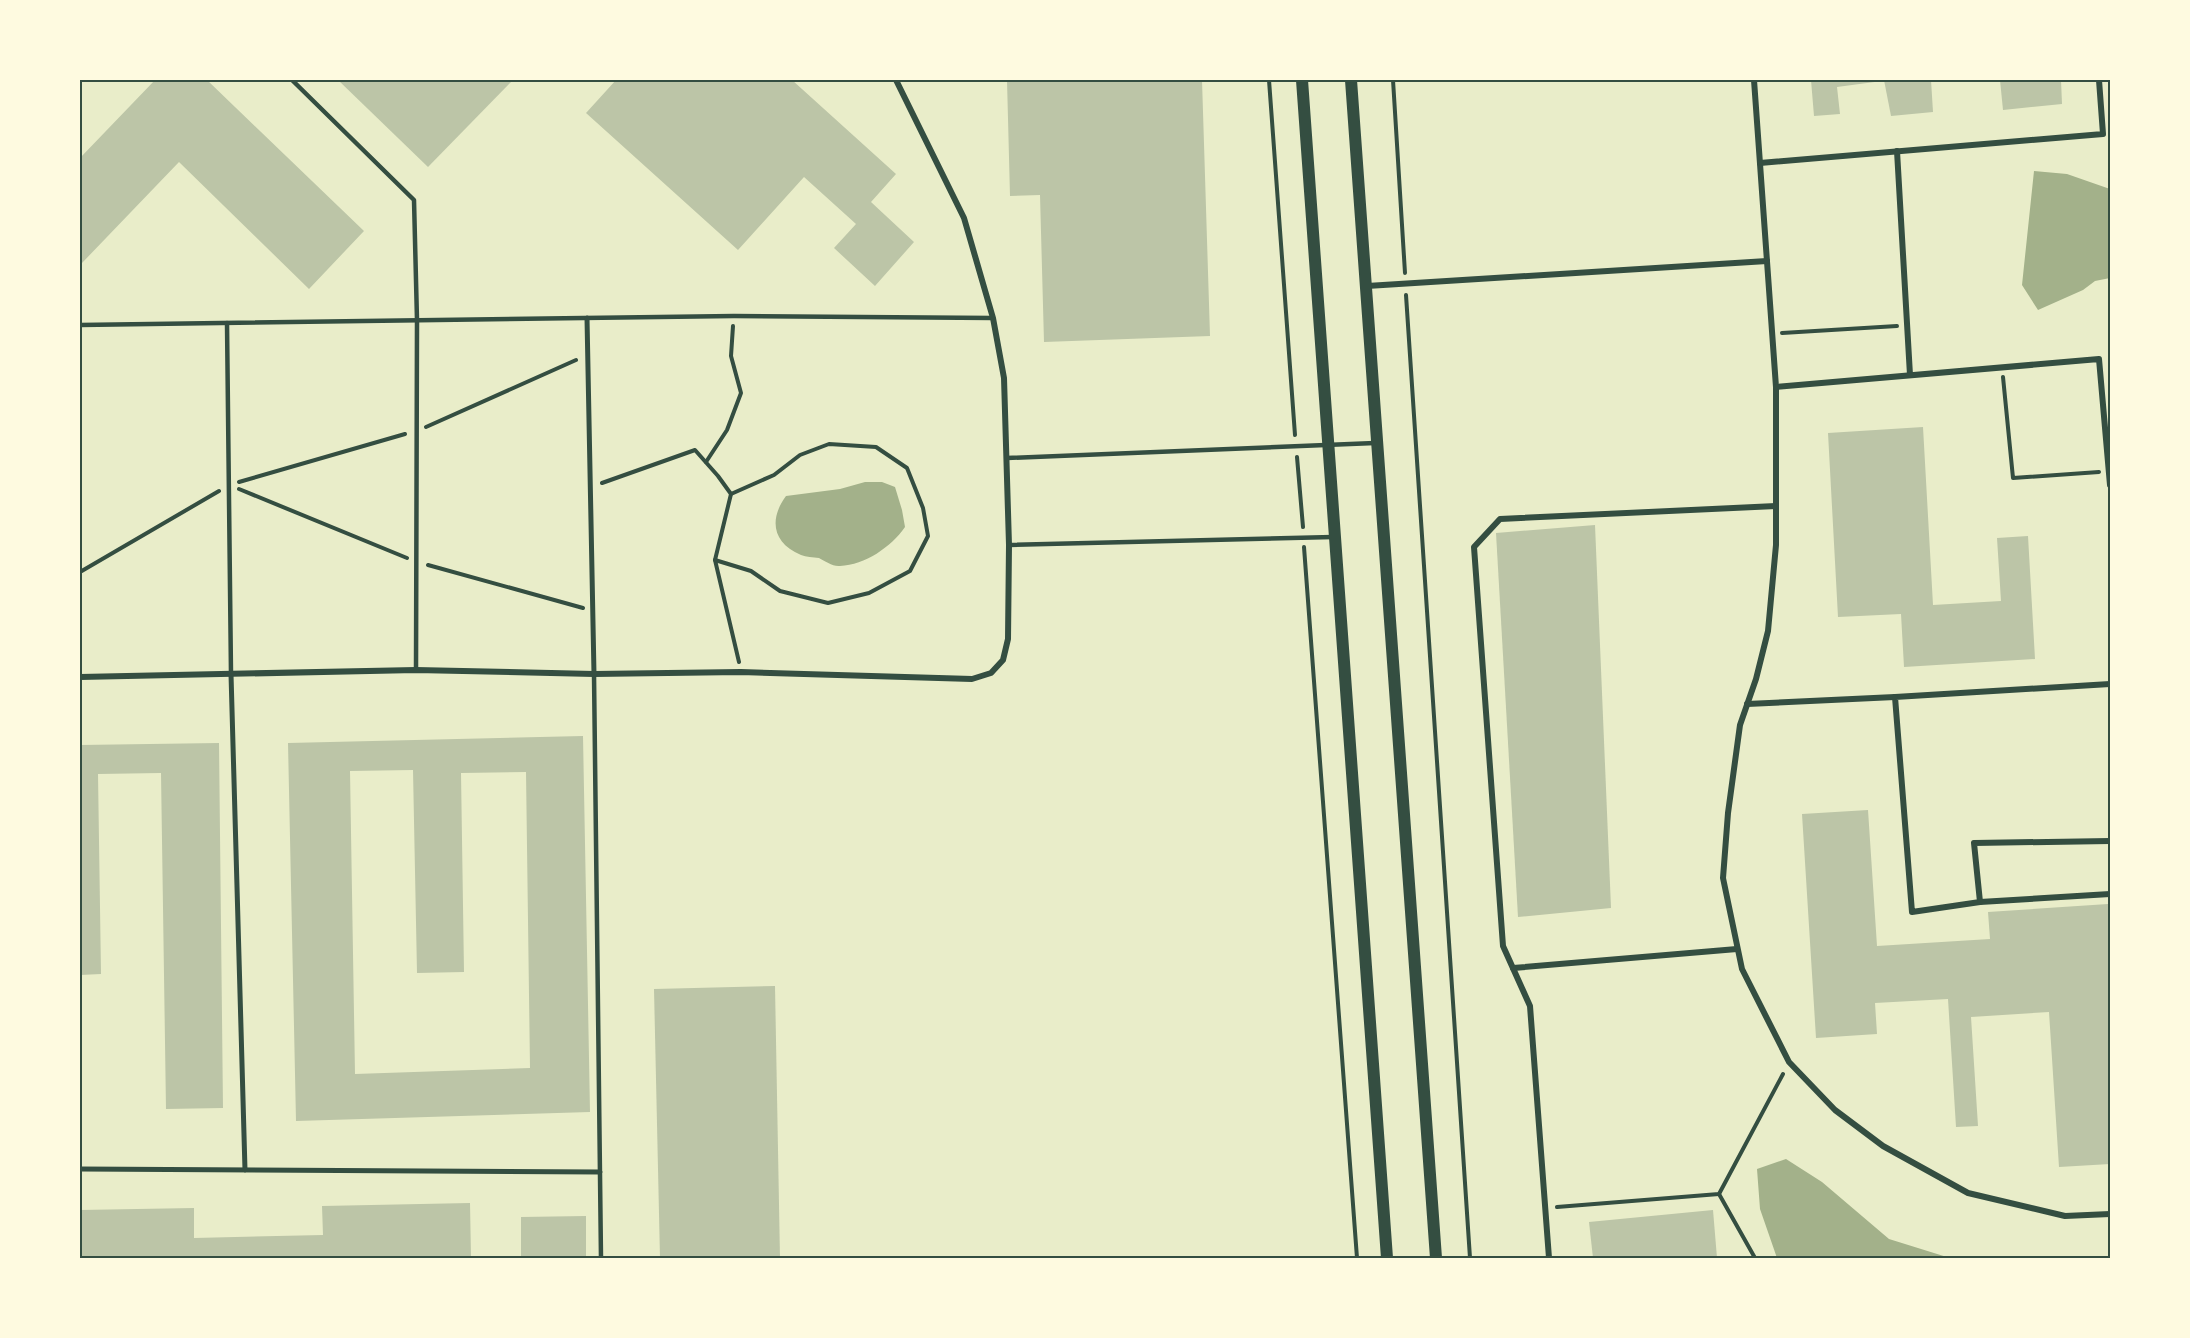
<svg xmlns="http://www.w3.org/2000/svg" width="2190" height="1338" font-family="Inter,sans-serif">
	<rect width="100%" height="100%" fill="#e9edc9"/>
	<g fill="#a3b18a">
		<path d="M 2034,171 L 2067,174 L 2110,189 L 2110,278 L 2095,281 L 2083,290 L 2038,310 L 2022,285 Z"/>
		<path d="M 865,482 L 882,482 L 895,487 L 902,510 L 905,527 C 891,547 865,565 840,566 C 833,567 825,561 819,558 C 813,557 806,557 801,555 C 772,543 769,519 786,496 L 840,489 Z"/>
		<path d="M 1786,1159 L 1822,1182 L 1889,1239 L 1950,1258 L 1777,1258 L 1760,1209 L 1757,1169 Z"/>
	</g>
	<g fill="#bcc5a7" fill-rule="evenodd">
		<path d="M 155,80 L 207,80 L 364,231 L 309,289 L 179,162 L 82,263 L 80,260 L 80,158 Z"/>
		<path d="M 338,80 L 513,80 L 428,167 Z"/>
		<path d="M 616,80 L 792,80 L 896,174 L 871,202 L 914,242 L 875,286 L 834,248 L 856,224 L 804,177 L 738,250 L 586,113 Z"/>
		<path d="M 1007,80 L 1202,80 L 1210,336 L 1044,342 L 1040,195 L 1010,196 Z"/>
		<path d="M 1811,80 L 1882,80 L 1882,81 L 1837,87 L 1840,114 L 1814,116 Z"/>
		<path d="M 1884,80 L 1931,80 L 1933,112 L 1891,116 Z"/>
		<path d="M 2000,80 L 2061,80 L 2062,104 L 2003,110 Z"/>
		<path d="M 1923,427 L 1933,605 L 2001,601 L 1997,538 L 2028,536 L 2035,659 L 1904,667 L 1901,614 L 1838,617 L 1828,433 Z"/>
		<path d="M 1595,525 L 1611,908 L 1518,917 L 1496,533 Z"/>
		<path d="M 583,736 L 590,1112 L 296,1121 L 288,743 ZM 413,770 L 417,973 L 464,972 L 461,773 L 526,772 L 530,1068 L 355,1074 L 350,771 Z"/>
		<path d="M 219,743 L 223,1108 L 166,1109 L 161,773 L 98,774 L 101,974 L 80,975 L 80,745 Z"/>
		<path d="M 1868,810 L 1877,946 L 1990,939 L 1988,912 L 2108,904 L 2110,945 L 2110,1164 L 2059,1167 L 2049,1012 L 1971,1017 L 1978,1126 L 1956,1127 L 1948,999 L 1875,1003 L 1877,1034 L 1816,1038 L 1802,814 Z"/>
		<path d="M 775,986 L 780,1258 L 660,1258 L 654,989 Z"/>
		<path d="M 470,1203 L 471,1258 L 80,1258 L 80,1210 L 194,1208 L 194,1238 L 323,1235 L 322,1206 Z"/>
		<path d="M 1713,1210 L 1717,1258 L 1593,1258 L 1589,1222 Z"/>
		<path d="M 586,1216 L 586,1258 L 521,1258 L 521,1217 Z"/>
	</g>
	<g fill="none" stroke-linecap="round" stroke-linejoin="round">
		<g stroke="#344e41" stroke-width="4">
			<path d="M 1269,80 L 1295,435"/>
			<path d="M 1393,80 L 1405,273"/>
			<path d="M 1406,295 L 1470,1258"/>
			<path d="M 1782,333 L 1897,326"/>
			<path d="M 2003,377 L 2013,478 L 2099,472"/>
			<path d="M 426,427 L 576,360"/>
			<path d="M 1297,457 L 1303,527"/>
			<path d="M 706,462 L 727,430 L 741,393 L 731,356 L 733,326"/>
			<path d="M 239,482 L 405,434"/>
			<path d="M 602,483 L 695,450 L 718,476 L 731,494 L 715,560 L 739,662"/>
			<path d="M 239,489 L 407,558"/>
			<path d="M 1304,547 L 1357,1258"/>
			<path d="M 715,560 L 751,571 L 780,591 L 828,603 L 869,593 L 910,571 L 928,536 L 923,508 L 907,468 L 876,447 L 829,444 L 800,455 L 774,475 L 731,494"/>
			<path d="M 428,565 L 583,608"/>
			<path d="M 80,572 L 219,491"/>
			<path d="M 1719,1194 L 1755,1258"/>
			<path d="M 1557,1207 L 1719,1194 L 1783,1074"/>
		</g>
		<g stroke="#344e41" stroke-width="4.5">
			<path d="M 292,80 L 414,200 L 417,320 L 416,670"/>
			<path d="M 227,323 L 231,674"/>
			<path d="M 80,325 L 734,316 L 993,318"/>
			<path d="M 1007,458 L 1375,443"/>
			<path d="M 1009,545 L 1333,537"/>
			<path d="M 594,674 L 601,1258"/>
		</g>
		<g stroke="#344e41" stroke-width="5">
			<path d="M 587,318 L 594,674"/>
			<path d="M 231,674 L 245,1170"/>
			<path d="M 80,1169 L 600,1172"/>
		</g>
		<g stroke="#344e41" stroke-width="6">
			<path d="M 1754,80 L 1776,387 L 1776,545 L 1768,631 L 1756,679 L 1740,725 L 1728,813 L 1723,878 L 1742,969 L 1789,1062 L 1835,1110 L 1883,1146 L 1968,1193 L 2065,1216 L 2110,1214"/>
			<path d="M 1897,151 L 1910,375"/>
			<path d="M 1760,163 L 2103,134 L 2099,80"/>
			<path d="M 1367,286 L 1767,261"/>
			<path d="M 1776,387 L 2099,359 L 2110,485"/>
			<path d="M 80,677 L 416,670 L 594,674 L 741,672 L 972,679 L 991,673 L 1003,660 L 1008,639 L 1009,545 L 1004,378 L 993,318 L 964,218 L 896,80"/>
			<path d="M 2110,684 L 1895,697 L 1912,912 L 1980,902 L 1974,843 L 2110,841"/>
			<path d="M 1747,704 L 1895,697"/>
			<path d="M 1980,902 L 2110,894"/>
			<path d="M 1513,968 L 1737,949"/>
			<path d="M 1549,1258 L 1530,1006 L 1503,946 L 1474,547 L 1500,519 L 1776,506"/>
		</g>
		<g stroke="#344e41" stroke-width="12">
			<path d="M 1302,80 L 1387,1258"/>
			<path d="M 1351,80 L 1436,1258"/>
		</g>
	</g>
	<rect width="2190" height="1338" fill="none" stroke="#fefae0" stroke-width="162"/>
	<rect x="81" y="81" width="2028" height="1176" fill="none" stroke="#344e41" stroke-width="2"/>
</svg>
